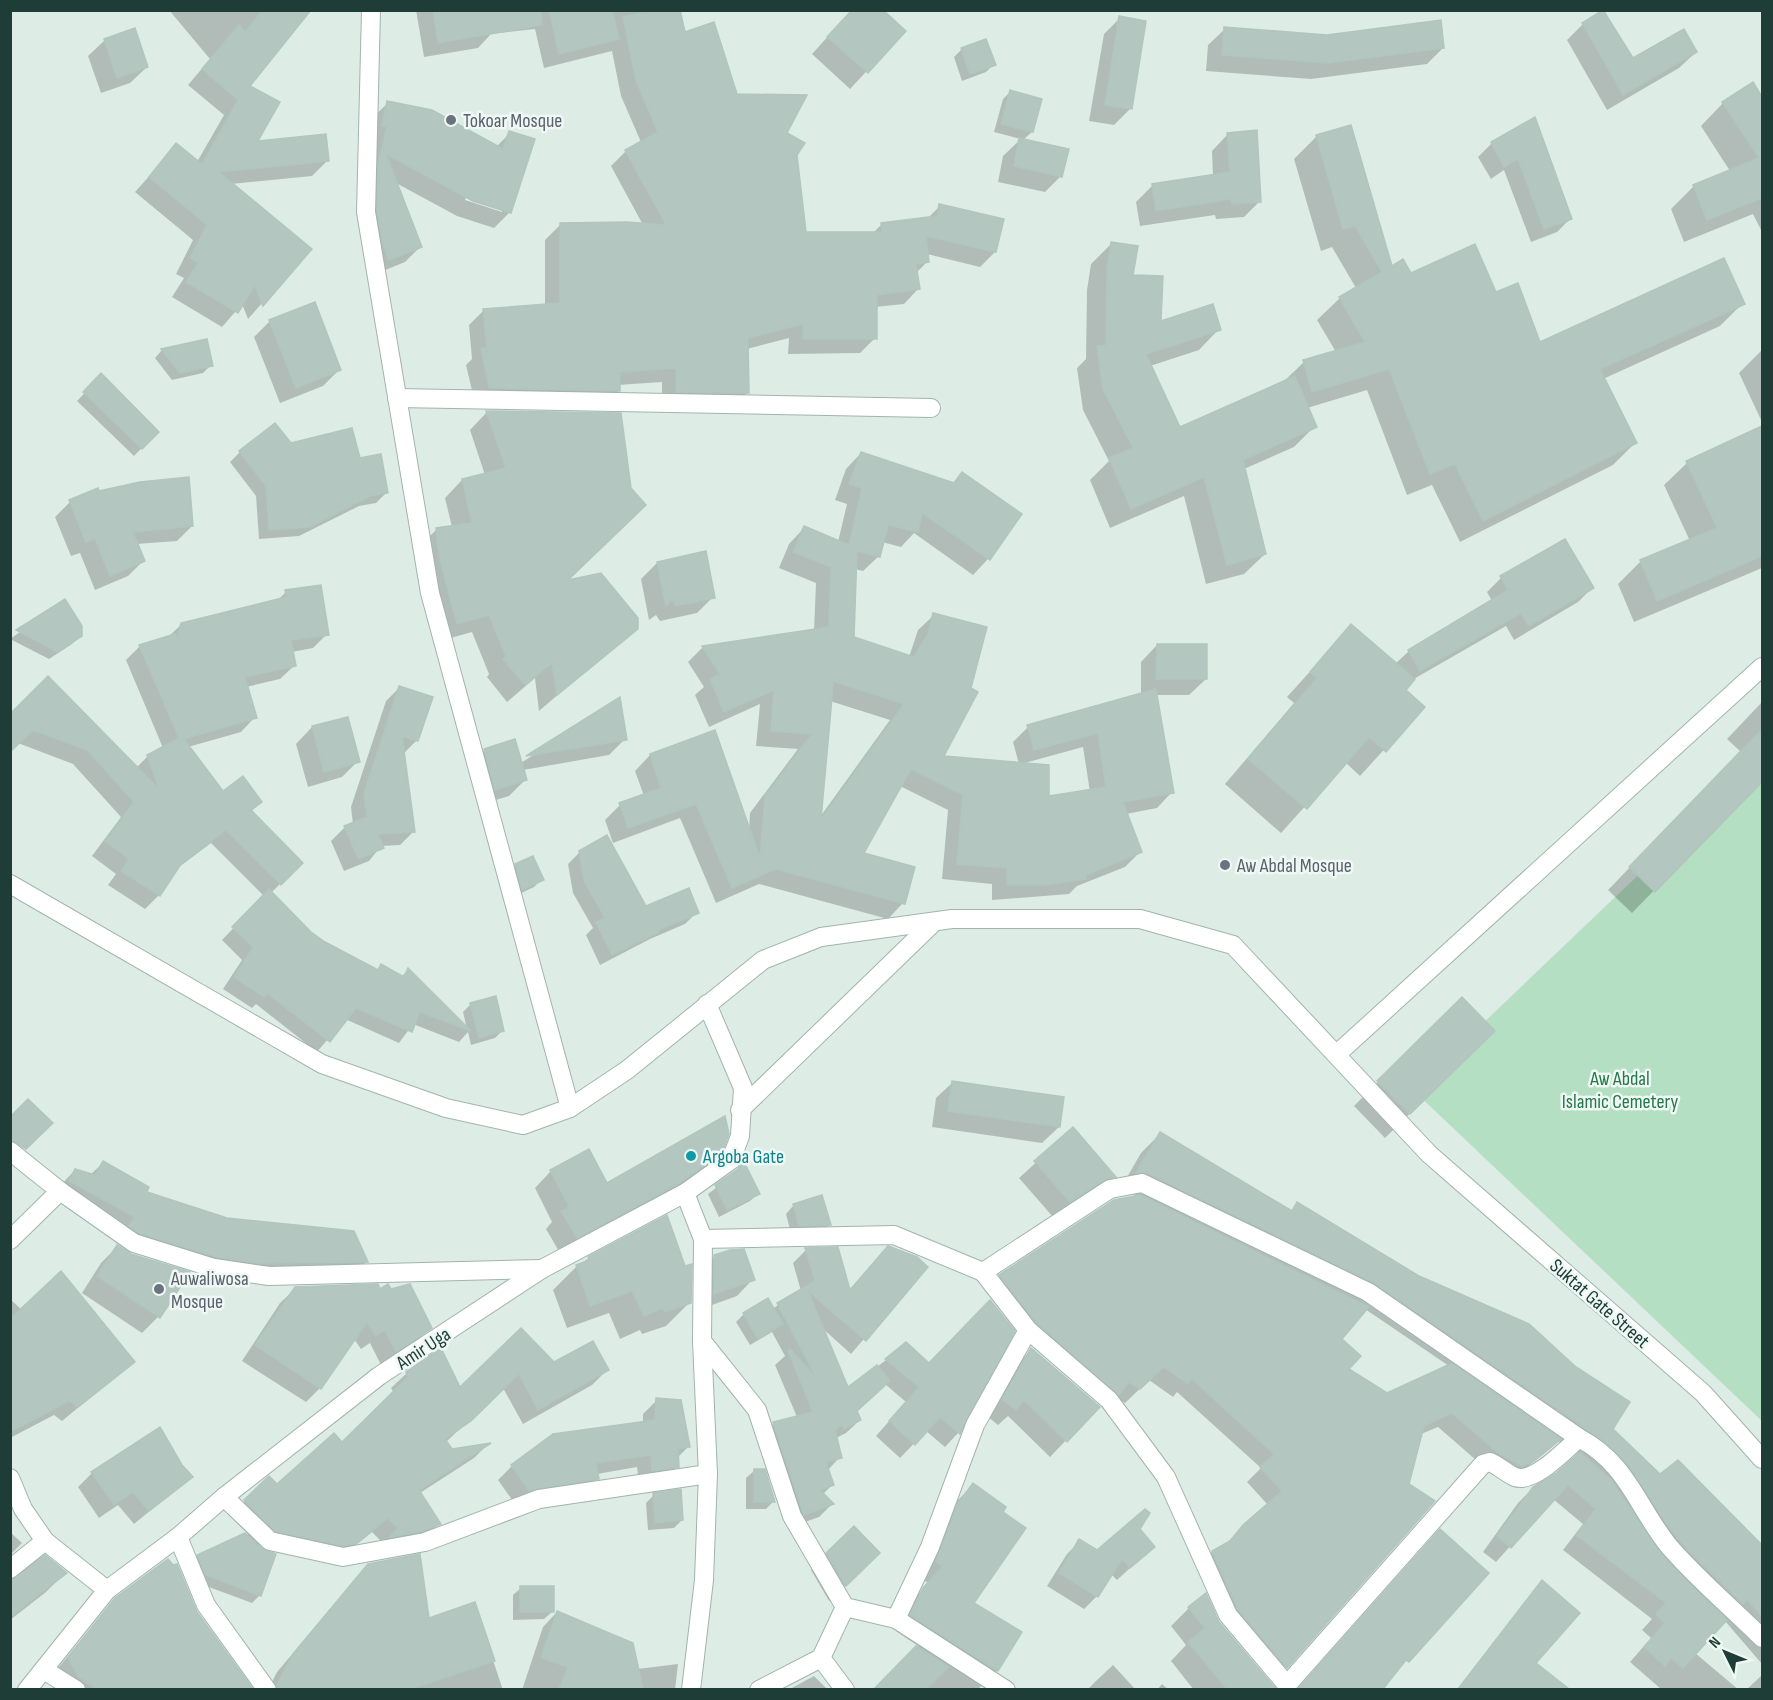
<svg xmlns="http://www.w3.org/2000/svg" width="1773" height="1700" font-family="'Sofia Sans Condensed',sans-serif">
	<rect width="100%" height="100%" fill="#deece6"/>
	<path fill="#b4dfc2" d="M 1762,757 L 1762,1421 L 1413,1090 Z"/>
	<g fill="#0003" fill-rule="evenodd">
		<path d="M 169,10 L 309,10 L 248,86 L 255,143 L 327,161 L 312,176 L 231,184 L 310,249 L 248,319 L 242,304 L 222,327 L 172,297 L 184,278 L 176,274 L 193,240 L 135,192 L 177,145 L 197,162 L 224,115 L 188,85 L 210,59 Z"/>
		<path d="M 416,10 L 679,10 L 684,34 L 736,96 L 785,133 L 796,155 L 805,234 L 873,233 L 882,224 L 927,219 L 940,206 L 995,252 L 980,267 L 927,254 L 928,261 L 916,273 L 919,288 L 904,304 L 875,307 L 875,338 L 860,353 L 788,354 L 789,338 L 747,349 L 747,393 L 732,408 L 662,406 L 662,382 L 618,385 L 619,390 L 604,405 L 475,403 L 466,365 L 472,359 L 469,325 L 484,310 L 545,305 L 545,240 L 560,225 L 643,225 L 611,166 L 626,151 L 641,142 L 621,96 L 612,51 L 544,68 L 535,29 L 491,34 L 478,48 L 424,57 Z"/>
		<path d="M 852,10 L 904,31 L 850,89 L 812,54 Z"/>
		<path d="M 1605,12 L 1633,60 L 1696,52 L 1679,68 L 1607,110 L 1567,40 L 1583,24 Z"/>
		<path d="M 1120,18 L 1130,109 L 1114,125 L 1089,121 L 1104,34 Z"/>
		<path d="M 1225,29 L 1443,48 L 1427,64 L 1311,79 L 1206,71 L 1208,45 Z"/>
		<path d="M 105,40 L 147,67 L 130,83 L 101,93 L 88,56 Z"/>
		<path d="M 962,49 L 994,64 L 986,72 L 962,81 L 954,57 Z"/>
		<path d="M 1753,84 L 1762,99 L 1762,232 L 1753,214 L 1684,242 L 1671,209 L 1694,186 L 1730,171 L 1701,126 L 1723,103 Z"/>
		<path d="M 1010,92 L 1032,132 L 1023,140 L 1061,176 L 1045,192 L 998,182 L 1003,156 L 1021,139 L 994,132 L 1003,99 Z"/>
		<path d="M 388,103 L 496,147 L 510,133 L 533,140 L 509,213 L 494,228 L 457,216 L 396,183 L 421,246 L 405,262 L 373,275 L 372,118 ZM 466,197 L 502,209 L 502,212 L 465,200 Z"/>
		<path d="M 1534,119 L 1570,219 L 1557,232 L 1531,242 L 1504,170 L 1491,179 L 1478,157 L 1492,143 Z"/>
		<path d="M 1228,134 L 1260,201 L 1244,217 L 1216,219 L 1215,215 L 1140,226 L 1136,202 L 1153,185 L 1213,176 L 1212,151 Z"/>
		<path d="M 1317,136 L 1391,268 L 1411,275 L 1496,294 L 1539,344 L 1743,303 L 1720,326 L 1603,379 L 1635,443 L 1613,465 L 1460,542 L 1432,485 L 1407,495 L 1367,390 L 1307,408 L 1315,426 L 1294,447 L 1244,469 L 1265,554 L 1244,574 L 1206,584 L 1184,496 L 1110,528 L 1090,480 L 1109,461 L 1083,410 L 1077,368 L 1086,359 L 1087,290 L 1091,264 L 1112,243 L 1159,323 L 1219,329 L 1199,350 L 1150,366 L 1179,429 L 1281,384 L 1304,362 L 1336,352 L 1317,320 L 1340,298 L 1356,288 L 1332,247 L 1321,251 L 1294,159 Z"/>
		<path d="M 270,321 L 340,369 L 323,386 L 280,403 L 254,337 Z"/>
		<path d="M 206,341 L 211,365 L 203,373 L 172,380 L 155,358 L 162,350 Z"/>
		<path d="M 1762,350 L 1762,422 L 1739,373 Z"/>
		<path d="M 101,376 L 157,432 L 134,456 L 77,401 Z"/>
		<path d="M 487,412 L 564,583 L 636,628 L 539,711 L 535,678 L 507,702 L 487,677 L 489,674 L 472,632 L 440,641 L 420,546 L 437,529 L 452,527 L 445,498 L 462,480 L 485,475 L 470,430 Z"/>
		<path d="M 1762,428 L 1762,568 L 1634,622 L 1618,584 L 1641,561 L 1690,541 L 1664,485 L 1687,463 Z"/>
		<path d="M 291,444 L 359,460 L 386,493 L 376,503 L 359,506 L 299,536 L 259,539 L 256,496 L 230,462 L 240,452 Z"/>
		<path d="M 861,453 L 952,484 L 962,474 L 1020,515 L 988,559 L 973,575 L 914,533 L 901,547 L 882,542 L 879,556 L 863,571 L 855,569 L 853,638 L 909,657 L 918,630 L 934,615 L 942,757 L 1019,764 L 1013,742 L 1028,727 L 1141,695 L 1141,662 L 1157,645 L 1206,679 L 1189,695 L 1156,695 L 1172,792 L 1157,808 L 1126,814 L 1141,851 L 1125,867 L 1077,886 L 1069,894 L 992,900 L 992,884 L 942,879 L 948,810 L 900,786 L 862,854 L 903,903 L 888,919 L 759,884 L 716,903 L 680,818 L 613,843 L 605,820 L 620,805 L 644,796 L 635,771 L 650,755 L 749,831 L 750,813 L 798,749 L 756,746 L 760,704 L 709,727 L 695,695 L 704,687 L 688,662 L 703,647 L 814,631 L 816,583 L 779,568 L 789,544 L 804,528 L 838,542 L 847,504 L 835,500 L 846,469 ZM 830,701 L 890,720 L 820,817 ZM 1083,747 L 1090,792 L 1047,798 L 1021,764 Z"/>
		<path d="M 99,493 L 192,526 L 177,541 L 136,544 L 143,561 L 128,576 L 95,590 L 80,553 L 71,556 L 55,517 L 70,502 Z"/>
		<path d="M 657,563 L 713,597 L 697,613 L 660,621 L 656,615 L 649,620 L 641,579 Z"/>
		<path d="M 1501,578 L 1592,588 L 1578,602 L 1514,640 L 1506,626 L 1412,680 L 1404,690 L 1423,707 L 1360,776 L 1345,762 L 1281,833 L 1225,784 L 1294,703 L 1287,697 L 1351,626 L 1395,664 L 1409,651 L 1492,601 L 1487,592 Z"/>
		<path d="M 286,592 L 327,634 L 313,648 L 292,652 L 295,665 L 280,679 L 246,687 L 255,717 L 241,732 L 188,747 L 223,793 L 260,802 L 251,812 L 301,863 L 271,893 L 310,933 L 324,944 L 377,971 L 381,966 L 401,977 L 408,970 L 467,1029 L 463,1012 L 471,1004 L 503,1030 L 495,1038 L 471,1045 L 468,1032 L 459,1042 L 413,1024 L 399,1043 L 345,1019 L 317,1052 L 256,1004 L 252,1008 L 223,989 L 242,960 L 222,940 L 264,896 L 211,843 L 175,870 L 159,895 L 145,909 L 108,885 L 116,874 L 92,856 L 121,817 L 73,764 L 18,743 L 10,716 L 136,768 L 148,756 L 163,748 L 126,660 L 140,646 L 168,637 L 182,624 L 276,602 Z"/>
		<path d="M 64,601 L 80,636 L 72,644 L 49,659 L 10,639 Z"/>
		<path d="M 400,687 L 417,740 L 403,754 L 413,832 L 400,845 L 381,846 L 369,861 L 344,871 L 331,841 L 345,827 L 353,824 L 351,807 L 386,701 Z"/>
		<path d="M 619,699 L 625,739 L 609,755 L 523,770 L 526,779 L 509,796 L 479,805 L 468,766 L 485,750 L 521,763 Z"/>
		<path d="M 1762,702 L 1762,780 L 1632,913 L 1608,890 L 1741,752 L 1727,739 Z"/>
		<path d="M 312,727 L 358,761 L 342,777 L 308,787 L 296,744 Z"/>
		<path d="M 580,852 L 645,908 L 697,912 L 685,924 L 650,939 L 600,965 L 586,935 L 593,928 L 573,893 L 568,864 Z"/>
		<path d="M 516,865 L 542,879 L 534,887 L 515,896 L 508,873 Z"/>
		<path d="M 1493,1031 L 1385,1138 L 1354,1106 L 1378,1082 Z"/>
		<path d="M 953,1082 L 1059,1127 L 1042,1143 L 932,1127 L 936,1098 Z"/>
		<path d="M 1073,1129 L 1114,1176 L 1098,1192 L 1053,1217 L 1019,1178 Z"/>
		<path d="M 1160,1134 L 1290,1212 L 1297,1204 L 1611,1429 L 1660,1476 L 1678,1462 L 1762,1547 L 1762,1664 L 1725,1621 L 1695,1653 L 1739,1690 L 1662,1690 L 1630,1662 L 1651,1638 L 1642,1630 L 1652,1619 L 1563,1550 L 1583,1524 L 1553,1499 L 1496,1562 L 1483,1552 L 1518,1503 L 1533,1488 L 1556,1475 L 1579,1455 L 1558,1441 L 1518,1475 L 1484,1467 L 1438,1427 L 1421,1434 L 1286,1667 L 1272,1681 L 1198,1566 L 1212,1552 L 1225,1545 L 1268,1505 L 1247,1482 L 1261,1468 L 1177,1392 L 1173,1397 L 1149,1380 L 1125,1403 L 1116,1397 L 1104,1408 L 1022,1336 L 986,1290 L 1000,1276 L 1138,1197 L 1127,1191 L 1119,1191 L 1141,1153 ZM 1365,1309 L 1449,1366 L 1387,1395 L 1347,1370 L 1340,1339 Z"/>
		<path d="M 720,1152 L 704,1169 L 661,1199 L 560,1253 L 546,1229 L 552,1222 L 535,1188 L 551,1171 L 606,1185 Z"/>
		<path d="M 743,1162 L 758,1194 L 750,1201 L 719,1217 L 708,1194 L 733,1175 Z"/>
		<path d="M 103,1163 L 144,1193 L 366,1262 L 351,1277 L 201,1272 L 124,1248 L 115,1242 L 121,1233 L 60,1186 L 75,1170 L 90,1175 Z"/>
		<path d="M 821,1197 L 829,1225 L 822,1232 L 791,1233 L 786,1214 L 793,1206 Z"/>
		<path d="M 117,1247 L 158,1317 L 142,1333 L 82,1293 L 101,1263 Z"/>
		<path d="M 806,1250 L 849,1291 L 926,1267 L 851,1354 L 821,1327 L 847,1390 L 886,1360 L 929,1364 L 1013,1331 L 958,1433 L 945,1447 L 926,1431 L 900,1458 L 876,1436 L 906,1402 L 885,1384 L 856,1411 L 860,1420 L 846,1433 L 836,1438 L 840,1457 L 828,1470 L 832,1485 L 822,1495 L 832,1504 L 819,1517 L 791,1527 L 760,1437 L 774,1423 L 797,1417 L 775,1365 L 785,1356 L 772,1332 L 750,1345 L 736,1322 L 744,1314 L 772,1309 L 801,1291 L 793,1263 Z"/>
		<path d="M 715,1257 L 753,1279 L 737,1296 L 698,1310 L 698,1273 Z"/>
		<path d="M 589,1258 L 690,1302 L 666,1326 L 642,1334 L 640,1330 L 620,1339 L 609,1313 L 567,1328 L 553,1290 L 576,1267 Z"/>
		<path d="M 296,1288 L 430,1328 L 415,1342 L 381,1365 L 370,1343 L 361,1349 L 354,1339 L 320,1388 L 306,1402 L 242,1361 L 280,1303 Z"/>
		<path d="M 10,1299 L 22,1310 L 133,1362 L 62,1421 L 54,1415 L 10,1438 Z"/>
		<path d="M 1031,1350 L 1098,1407 L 1050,1457 L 1008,1416 L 998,1425 L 987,1416 L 1015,1366 Z"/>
		<path d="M 553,1364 L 607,1370 L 592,1385 L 523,1424 L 503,1388 L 446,1442 L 451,1450 L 487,1445 L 474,1458 L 420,1493 L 439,1524 L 424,1539 L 384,1544 L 372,1532 L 340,1558 L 327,1560 L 255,1544 L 260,1595 L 252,1603 L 198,1583 L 190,1564 L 198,1556 L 248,1534 L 230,1516 L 269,1478 L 277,1486 L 342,1444 L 394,1393 L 391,1388 L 407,1373 L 459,1390 Z"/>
		<path d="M 657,1400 L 689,1446 L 677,1458 L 678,1466 L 664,1480 L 639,1484 L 637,1467 L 597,1474 L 598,1478 L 584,1492 L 515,1504 L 498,1480 L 512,1466 L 643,1423 L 643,1414 Z"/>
		<path d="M 181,1466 L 191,1477 L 134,1524 L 118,1505 L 99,1518 L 78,1487 L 92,1473 Z"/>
		<path d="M 754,1471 L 774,1501 L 766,1509 L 746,1509 L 746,1478 Z"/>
		<path d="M 973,1485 L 972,1603 L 1020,1633 L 997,1671 L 979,1688 L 982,1690 L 875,1690 L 918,1646 L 896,1631 L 908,1606 L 928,1583 L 921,1578 L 942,1523 L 957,1501 Z"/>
		<path d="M 654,1495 L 682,1520 L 674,1528 L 648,1530 L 646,1503 Z"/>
		<path d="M 854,1528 L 878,1553 L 829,1601 L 811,1570 Z"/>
		<path d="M 1138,1529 L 1153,1547 L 1117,1580 L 1111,1574 L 1097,1596 L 1084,1609 L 1047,1586 L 1067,1554 L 1080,1541 L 1098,1552 Z"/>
		<path d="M 10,1532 L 22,1543 L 10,1555 Z"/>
		<path d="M 1423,1549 L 1478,1565 L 1380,1690 L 1298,1690 Z"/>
		<path d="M 368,1565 L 428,1620 L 474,1604 L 503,1690 L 268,1690 L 277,1672 Z"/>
		<path d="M 65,1573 L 46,1592 L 10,1620 L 10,1581 Z"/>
		<path d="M 1542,1582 L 1534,1664 L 1552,1690 L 1457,1690 Z"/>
		<path d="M 521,1588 L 552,1612 L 544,1619 L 513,1620 L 513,1595 Z"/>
		<path d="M 116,1599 L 196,1612 L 251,1690 L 61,1690 L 52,1675 Z"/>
		<path d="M 1189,1608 L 1218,1623 L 1274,1690 L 1194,1690 L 1171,1661 L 1186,1645 L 1171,1626 Z"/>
		<path d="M 557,1612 L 637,1669 L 678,1664 L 675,1690 L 522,1690 L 543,1627 Z"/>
		<path d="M 1113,1665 L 1136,1690 L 1087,1690 L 1096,1681 Z"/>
		<path d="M 1762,1675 L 1762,1690 L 1746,1690 Z"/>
		<path d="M 814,1676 L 828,1690 L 788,1690 Z"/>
		<path d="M 1162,1684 L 1169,1690 L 1157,1690 Z"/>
	</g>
	<g fill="#b3c6bf" stroke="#b0c6be" stroke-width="1.5" fill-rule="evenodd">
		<path d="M 263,10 L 311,10 L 250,86 L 280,102 L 258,141 L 326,134 L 329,161 L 219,172 L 312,249 L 263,306 L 255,285 L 238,313 L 186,282 L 198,263 L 190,258 L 207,225 L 149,177 L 176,143 L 202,164 L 238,100 L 202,69 L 239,25 L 245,32 Z"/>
		<path d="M 433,10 L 541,10 L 542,25 L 438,43 Z"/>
		<path d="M 549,10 L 612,10 L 619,39 L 559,54 Z"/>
		<path d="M 656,10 L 680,10 L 685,32 L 714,22 L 737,94 L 807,95 L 787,133 L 805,143 L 797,155 L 806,232 L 882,232 L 881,223 L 937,216 L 939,204 L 1004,219 L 996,252 L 926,236 L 929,262 L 916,264 L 920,289 L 877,295 L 877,339 L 803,339 L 803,324 L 748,338 L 749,393 L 676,392 L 676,368 L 620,372 L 620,391 L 489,388 L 481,348 L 487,347 L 483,309 L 560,303 L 560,223 L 627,222 L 666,225 L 625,150 L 658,132 L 636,81 L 623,17 Z"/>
		<path d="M 852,10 L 883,10 L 906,31 L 868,73 L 827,37 Z"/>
		<path d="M 1603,10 L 1633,58 L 1684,29 L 1697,52 L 1623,95 L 1582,23 Z"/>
		<path d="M 1119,16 L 1146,21 L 1132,109 L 1105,105 Z"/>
		<path d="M 1441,20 L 1444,48 L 1328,63 L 1222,55 L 1224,27 L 1327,35 Z"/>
		<path d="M 135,28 L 148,67 L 117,78 L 104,39 Z"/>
		<path d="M 986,39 L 996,65 L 970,74 L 961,48 Z"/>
		<path d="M 1753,82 L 1762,97 L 1762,198 L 1707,220 L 1693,185 L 1759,158 L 1722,102 Z"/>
		<path d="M 1010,90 L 1042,99 L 1033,132 L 1001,124 Z"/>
		<path d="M 387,101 L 432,110 L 503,149 L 509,131 L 535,139 L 511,213 L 473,201 L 386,154 L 422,247 L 389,260 L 383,244 L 377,211 L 378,164 L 387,127 L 382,126 Z"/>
		<path d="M 1535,117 L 1572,219 L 1544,229 L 1518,159 L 1504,167 L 1491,142 Z"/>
		<path d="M 1351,125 L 1392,266 L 1403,259 L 1411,273 L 1475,244 L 1496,292 L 1518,283 L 1540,342 L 1724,258 L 1745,304 L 1600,369 L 1637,443 L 1483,521 L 1455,464 L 1430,474 L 1389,369 L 1312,392 L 1303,360 L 1365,342 L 1339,297 L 1382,272 L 1355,226 L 1343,229 L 1316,135 Z"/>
		<path d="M 1257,130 L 1261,202 L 1232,204 L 1231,199 L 1156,211 L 1152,184 L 1230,172 L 1227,133 Z"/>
		<path d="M 1019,138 L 1069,149 L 1062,177 L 1014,166 Z"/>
		<path d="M 1111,242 L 1138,246 L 1133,275 L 1163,276 L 1161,321 L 1213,304 L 1221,330 L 1146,354 L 1180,427 L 1295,376 L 1317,427 L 1243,460 L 1266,554 L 1227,565 L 1204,477 L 1131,509 L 1109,458 L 1133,448 L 1103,389 L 1097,346 L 1106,345 L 1107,269 Z"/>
		<path d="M 315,302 L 341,370 L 296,388 L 269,320 Z"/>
		<path d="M 207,339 L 213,366 L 180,373 L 161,349 Z"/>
		<path d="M 101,373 L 159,432 L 142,449 L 83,392 Z"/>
		<path d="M 486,411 L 621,413 L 631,488 L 646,505 L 568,580 L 601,573 L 638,618 L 638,629 L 557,695 L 552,663 L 525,685 L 503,659 L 506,656 L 489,615 L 457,624 L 440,560 L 436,528 L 472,523 L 462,479 L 506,468 Z"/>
		<path d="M 275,423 L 291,443 L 352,428 L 360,458 L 381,454 L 388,493 L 370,496 L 310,527 L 269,530 L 266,486 L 239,451 Z"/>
		<path d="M 1762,426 L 1762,556 L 1657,601 L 1640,560 L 1717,528 L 1686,461 Z"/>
		<path d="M 861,452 L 954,483 L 962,472 L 1022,514 L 990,560 L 922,513 L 918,532 L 888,525 L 880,557 L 857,551 L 854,637 L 914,657 L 928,634 L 933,613 L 987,627 L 971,688 L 978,692 L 944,756 L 1049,765 L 1049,796 L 1106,787 L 1098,733 L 1034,750 L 1027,725 L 1156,689 L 1174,793 L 1123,802 L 1142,852 L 1086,875 L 1086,879 L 1045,885 L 1007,885 L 1007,868 L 957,864 L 963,795 L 911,769 L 864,853 L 915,867 L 905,904 L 776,869 L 732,888 L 696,804 L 628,828 L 619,803 L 661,788 L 650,754 L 715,730 L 760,858 L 765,796 L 812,734 L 771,731 L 774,690 L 724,712 L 710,679 L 720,674 L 702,646 L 829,627 L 831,567 L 793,552 L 804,526 L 849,545 L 862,488 L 849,484 ZM 833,681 L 904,704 L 821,819 L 831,709 Z"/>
		<path d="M 189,477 L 193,526 L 133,532 L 145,561 L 110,576 L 95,539 L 86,542 L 69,500 L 98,488 L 99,491 L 140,482 Z"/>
		<path d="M 1565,539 L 1594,588 L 1529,626 L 1521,613 L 1420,671 L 1408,650 L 1508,590 L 1500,576 Z"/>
		<path d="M 706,551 L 715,598 L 676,606 L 672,600 L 666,606 L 657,562 Z"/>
		<path d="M 321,585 L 329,635 L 291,640 L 296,666 L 245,677 L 257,718 L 184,739 L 223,791 L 243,776 L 262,802 L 251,810 L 303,863 L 281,885 L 226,830 L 181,864 L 160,896 L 121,871 L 129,859 L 105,841 L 134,802 L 87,750 L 33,730 L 10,752 L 10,714 L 48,676 L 159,789 L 147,755 L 179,738 L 139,645 L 175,634 L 177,638 L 181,623 L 286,597 L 285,590 Z"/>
		<path d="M 65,599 L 82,626 L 82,636 L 57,652 L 16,630 Z"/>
		<path d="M 1351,624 L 1415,679 L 1406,690 L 1425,707 L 1386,752 L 1369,737 L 1307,809 L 1248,759 L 1317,678 L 1310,672 Z"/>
		<path d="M 1157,644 L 1207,644 L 1207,679 L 1156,679 Z"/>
		<path d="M 399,686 L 433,697 L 418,741 L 402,736 L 415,832 L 378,834 L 384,848 L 358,859 L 344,826 L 367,817 L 364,793 Z"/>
		<path d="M 620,697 L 627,740 L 526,756 Z"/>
		<path d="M 348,717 L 360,762 L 324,772 L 312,726 Z"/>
		<path d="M 1762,729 L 1762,782 L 1655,892 L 1629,867 Z"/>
		<path d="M 515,739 L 527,780 L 495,790 L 484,749 Z"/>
		<path d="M 607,835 L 646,906 L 689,888 L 699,913 L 658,930 L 659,932 L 612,955 L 596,922 L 605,918 L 584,881 L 579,851 Z"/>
		<path d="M 533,856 L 544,880 L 522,890 L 515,864 Z"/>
		<path d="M 269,889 L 311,932 L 325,942 L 378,970 L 381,964 L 404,977 L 408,968 L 471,1031 L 420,1012 L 412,1032 L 356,1008 L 330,1042 L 267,993 L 264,997 L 234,977 L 253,947 L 232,927 Z"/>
		<path d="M 496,996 L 504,1031 L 479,1038 L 470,1003 Z"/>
		<path d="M 1462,997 L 1495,1031 L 1410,1114 L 1377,1081 Z"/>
		<path d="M 952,1081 L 1064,1097 L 1060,1127 L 948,1111 Z"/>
		<path d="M 28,1099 L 53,1123 L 26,1149 L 10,1139 L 10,1117 Z"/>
		<path d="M 725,1116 L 729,1134 L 722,1153 L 679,1183 L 577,1238 L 561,1211 L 569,1207 L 550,1170 L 589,1149 L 607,1183 Z"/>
		<path d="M 1073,1127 L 1116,1177 L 1104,1180 L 1070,1202 L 1034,1161 Z"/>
		<path d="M 1160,1132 L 1292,1211 L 1297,1202 L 1419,1276 L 1529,1324 L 1576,1367 L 1630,1402 L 1613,1429 L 1660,1474 L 1678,1460 L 1762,1545 L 1762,1616 L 1747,1600 L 1743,1604 L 1687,1549 L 1667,1524 L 1629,1466 L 1601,1439 L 1373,1282 L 1147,1173 L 1136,1173 Z"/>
		<path d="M 743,1160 L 760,1194 L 727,1210 L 715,1185 L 738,1169 Z"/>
		<path d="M 103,1161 L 149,1187 L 147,1192 L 227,1218 L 354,1231 L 368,1262 L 255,1263 L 217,1257 L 139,1233 L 129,1226 L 135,1217 L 69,1181 L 75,1169 L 95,1175 Z"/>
		<path d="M 822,1195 L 831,1225 L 799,1226 L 793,1204 Z"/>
		<path d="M 1140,1195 L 1369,1307 L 1342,1339 L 1361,1356 L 1349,1369 L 1387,1393 L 1452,1363 L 1561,1439 L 1534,1461 L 1522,1466 L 1498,1453 L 1452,1413 L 1424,1426 L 1409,1484 L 1435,1501 L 1287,1668 L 1238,1609 L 1212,1551 L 1230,1541 L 1243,1525 L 1282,1491 L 1260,1467 L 1274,1454 L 1192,1379 L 1188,1384 L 1164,1367 L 1140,1389 L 1129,1382 L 1119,1395 L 1036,1322 L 999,1275 L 1114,1200 Z"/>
		<path d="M 667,1215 L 685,1266 L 692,1264 L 691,1303 L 665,1312 L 663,1308 L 644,1316 L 632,1291 L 590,1306 L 576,1265 L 590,1260 L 588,1257 Z"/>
		<path d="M 117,1245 L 131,1254 L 190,1272 L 160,1318 L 97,1276 Z"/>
		<path d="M 888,1246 L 917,1257 L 928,1267 L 866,1341 L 808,1291 L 848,1387 L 877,1365 L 890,1381 L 857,1411 L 861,1420 L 844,1429 L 842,1425 L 835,1430 L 842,1458 L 826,1462 L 834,1485 L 820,1490 L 834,1504 L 804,1515 L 773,1422 L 813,1412 L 788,1351 L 790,1349 L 816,1377 L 777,1303 L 815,1281 L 805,1248 L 838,1247 L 850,1290 Z"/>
		<path d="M 744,1249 L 755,1280 L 714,1294 L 714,1255 L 730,1250 Z"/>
		<path d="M 61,1271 L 135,1362 L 78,1407 L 69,1401 L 10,1432 L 10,1319 Z"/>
		<path d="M 378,1284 L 380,1289 L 388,1284 L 391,1289 L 410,1284 L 432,1328 L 396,1352 L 385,1330 L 376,1336 L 367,1322 L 321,1389 L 255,1345 L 295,1287 Z"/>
		<path d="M 768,1298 L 783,1324 L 758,1339 L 743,1313 Z"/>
		<path d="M 990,1300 L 1015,1331 L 960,1434 L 940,1417 L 915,1445 L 889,1421 L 919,1387 L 885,1359 L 906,1342 L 929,1363 Z"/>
		<path d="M 521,1328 L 554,1362 L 593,1341 L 609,1370 L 538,1410 L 519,1374 L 471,1421 L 445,1439 L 452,1449 L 491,1443 L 419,1490 L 441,1524 L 422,1531 L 390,1537 L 398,1528 L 388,1518 L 357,1543 L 343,1546 L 275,1531 L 244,1500 L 269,1476 L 277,1484 L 334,1433 L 342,1442 L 408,1377 L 406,1372 L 441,1348 L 460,1387 Z"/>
		<path d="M 1031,1348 L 1100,1407 L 1067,1442 L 1024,1400 L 1016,1410 L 1002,1399 Z"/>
		<path d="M 656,1398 L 681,1400 L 690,1447 L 678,1449 L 679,1467 L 652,1471 L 651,1455 L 596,1463 L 599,1479 L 529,1491 L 511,1465 L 553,1434 L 655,1420 Z"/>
		<path d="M 160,1427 L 182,1465 L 193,1477 L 149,1511 L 133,1492 L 114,1505 L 91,1472 Z"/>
		<path d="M 1580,1452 L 1611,1480 L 1660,1552 L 1727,1620 L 1683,1668 L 1671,1658 L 1665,1666 L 1644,1647 L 1665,1623 L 1656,1614 L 1666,1603 L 1576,1535 L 1596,1509 L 1568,1485 L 1511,1548 L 1497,1536 L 1533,1487 L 1555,1474 Z"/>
		<path d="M 754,1469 L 765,1469 L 775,1502 L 754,1502 Z"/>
		<path d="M 973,1483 L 1006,1507 L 1003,1512 L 1026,1528 L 974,1603 L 1022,1632 L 998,1671 L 910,1615 L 923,1588 L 943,1566 L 936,1562 L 957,1505 Z"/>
		<path d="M 681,1489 L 683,1520 L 655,1523 L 653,1493 Z"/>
		<path d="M 1145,1509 L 1150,1513 L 1140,1529 L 1155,1547 L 1130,1568 L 1122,1559 L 1098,1597 L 1059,1573 L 1079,1539 L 1097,1550 Z"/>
		<path d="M 854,1526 L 880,1553 L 846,1586 L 826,1553 Z"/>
		<path d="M 1440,1529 L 1489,1573 L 1409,1662 L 1406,1660 L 1383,1689 L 1298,1689 Z"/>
		<path d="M 245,1533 L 263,1549 L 276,1554 L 261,1596 L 206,1575 L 197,1555 Z"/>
		<path d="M 420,1554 L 429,1618 L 475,1602 L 495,1661 L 411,1689 L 278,1689 L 277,1685 L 293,1654 L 368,1564 Z"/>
		<path d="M 45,1555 L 67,1573 L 10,1617 L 10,1580 Z"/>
		<path d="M 168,1559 L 173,1565 L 177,1564 L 197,1612 L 253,1689 L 96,1689 L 78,1676 L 68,1657 L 115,1598 Z"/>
		<path d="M 1542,1580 L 1580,1613 L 1536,1663 L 1569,1689 L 1458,1689 Z"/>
		<rect x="520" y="1586" width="34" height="26"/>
		<path d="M 1206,1593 L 1219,1622 L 1276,1689 L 1227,1689 L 1188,1642 L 1205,1628 L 1188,1607 Z"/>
		<path d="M 557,1611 L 633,1643 L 643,1689 L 559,1689 L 568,1667 L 541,1658 Z"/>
		<path d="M 916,1646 L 949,1667 L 926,1689 L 874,1689 Z"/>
	</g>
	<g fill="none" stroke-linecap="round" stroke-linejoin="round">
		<g stroke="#a1b4ae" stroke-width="20">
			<g id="minor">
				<path d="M 397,398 L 931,408"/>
				<path d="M 10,1151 L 60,1191 L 134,1243 L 214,1268 L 269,1276 L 542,1269"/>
				<path d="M 685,1193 L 703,1239 L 894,1235 L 983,1272 L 1110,1189 L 1142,1183 L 1368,1292 L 1579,1438 C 1627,1463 1637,1506 1668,1545 C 1695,1577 1732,1608 1762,1638"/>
				<path d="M 10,1240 L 60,1191"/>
				<path d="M 983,1272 L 1028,1330 L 1109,1400 L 1166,1477 L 1228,1615 L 1287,1685 L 1483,1464 L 1490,1462 C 1499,1466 1506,1473 1515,1477 C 1534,1484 1565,1450 1579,1438"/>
				<path d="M 702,1341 L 757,1410 L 792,1516 L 845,1607 L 896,1619 L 1006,1690"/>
				<path d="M 10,1478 L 23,1509 L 45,1541"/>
				<path d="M 224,1497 L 270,1541 L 343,1557 L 425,1542 L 539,1499 L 708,1474"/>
				<path d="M 178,1537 L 206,1605 L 267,1690"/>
				<path d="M 10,1569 L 45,1541 L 107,1590"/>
				<path d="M 896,1619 L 930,1547 L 975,1425 L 1028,1330"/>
				<path d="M 821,1658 L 845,1690"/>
				<path d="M 44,1670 L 76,1690"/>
				<path d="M 691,1690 L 704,1580 L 708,1474 L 702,1341 L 703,1239"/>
				<path d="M 759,1690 L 821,1658 L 845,1607"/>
			</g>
		</g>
		<g stroke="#a1b4ae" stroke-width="20">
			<g id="tertiary">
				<path d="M 371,10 L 366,212 L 430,593 L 570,1108"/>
				<path d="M 10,884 L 322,1064 L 446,1108 L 523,1125 L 570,1108 L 627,1070 L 763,960 L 821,937 L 952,919 L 1140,919 L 1233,945 L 1429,1154 L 1703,1393 L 1762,1459"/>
				<path d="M 1337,1054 L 1762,667"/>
				<path d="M 740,1110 L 934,922"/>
				<path d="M 27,1690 L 107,1590 L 178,1537 L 224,1497 L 379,1376 L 542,1269 L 685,1193 L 731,1160 L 740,1136 L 743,1088 L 707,1004"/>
			</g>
		</g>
		<use href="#minor" stroke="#fff" stroke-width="18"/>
		<use href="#tertiary" stroke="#fff" stroke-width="18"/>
	</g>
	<g fill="#6b7280" stroke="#eff8f4" stroke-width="2">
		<circle cx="451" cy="120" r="6"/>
		<circle cx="1225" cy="865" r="6"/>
		<circle cx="159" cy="1289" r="6"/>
	</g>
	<circle fill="#0f9aa8" stroke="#eff8f4" stroke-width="2" cx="691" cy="1156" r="6"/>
	<g text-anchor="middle" stroke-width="5" stroke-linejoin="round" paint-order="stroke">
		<g font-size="20" fill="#5b616d" stroke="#eff8f4" text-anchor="start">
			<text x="463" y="127">Tokoar Mosque</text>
			<text x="1237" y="872">Aw Abdal Mosque</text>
			<text x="171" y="1285">Auwaliwosa<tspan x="171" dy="23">Mosque</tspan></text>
		</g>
		<g font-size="20" fill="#247849" stroke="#eff8f4">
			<text x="1620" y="1085">Aw Abdal<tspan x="1620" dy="23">Islamic Cemetery</tspan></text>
		</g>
		<g font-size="20" fill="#0d838f" stroke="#eff8f4" text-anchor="start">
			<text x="703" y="1163">Argoba Gate</text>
		</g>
		<g font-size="20" fill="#1e3d36" stroke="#eff8f4">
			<text transform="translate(1600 1303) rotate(41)" y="7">Suktat Gate Street</text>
			<text transform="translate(423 1348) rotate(-33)" y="7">Amir Uga</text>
		</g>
	</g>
	<rect width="1773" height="1700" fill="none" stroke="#1e3d36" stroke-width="24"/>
	<g transform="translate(1725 1652) rotate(313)" stroke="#eff8f4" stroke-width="4.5" paint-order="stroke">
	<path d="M0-4.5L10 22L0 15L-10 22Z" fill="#1e3d36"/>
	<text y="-9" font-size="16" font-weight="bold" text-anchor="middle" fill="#1e3d36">N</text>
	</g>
</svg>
